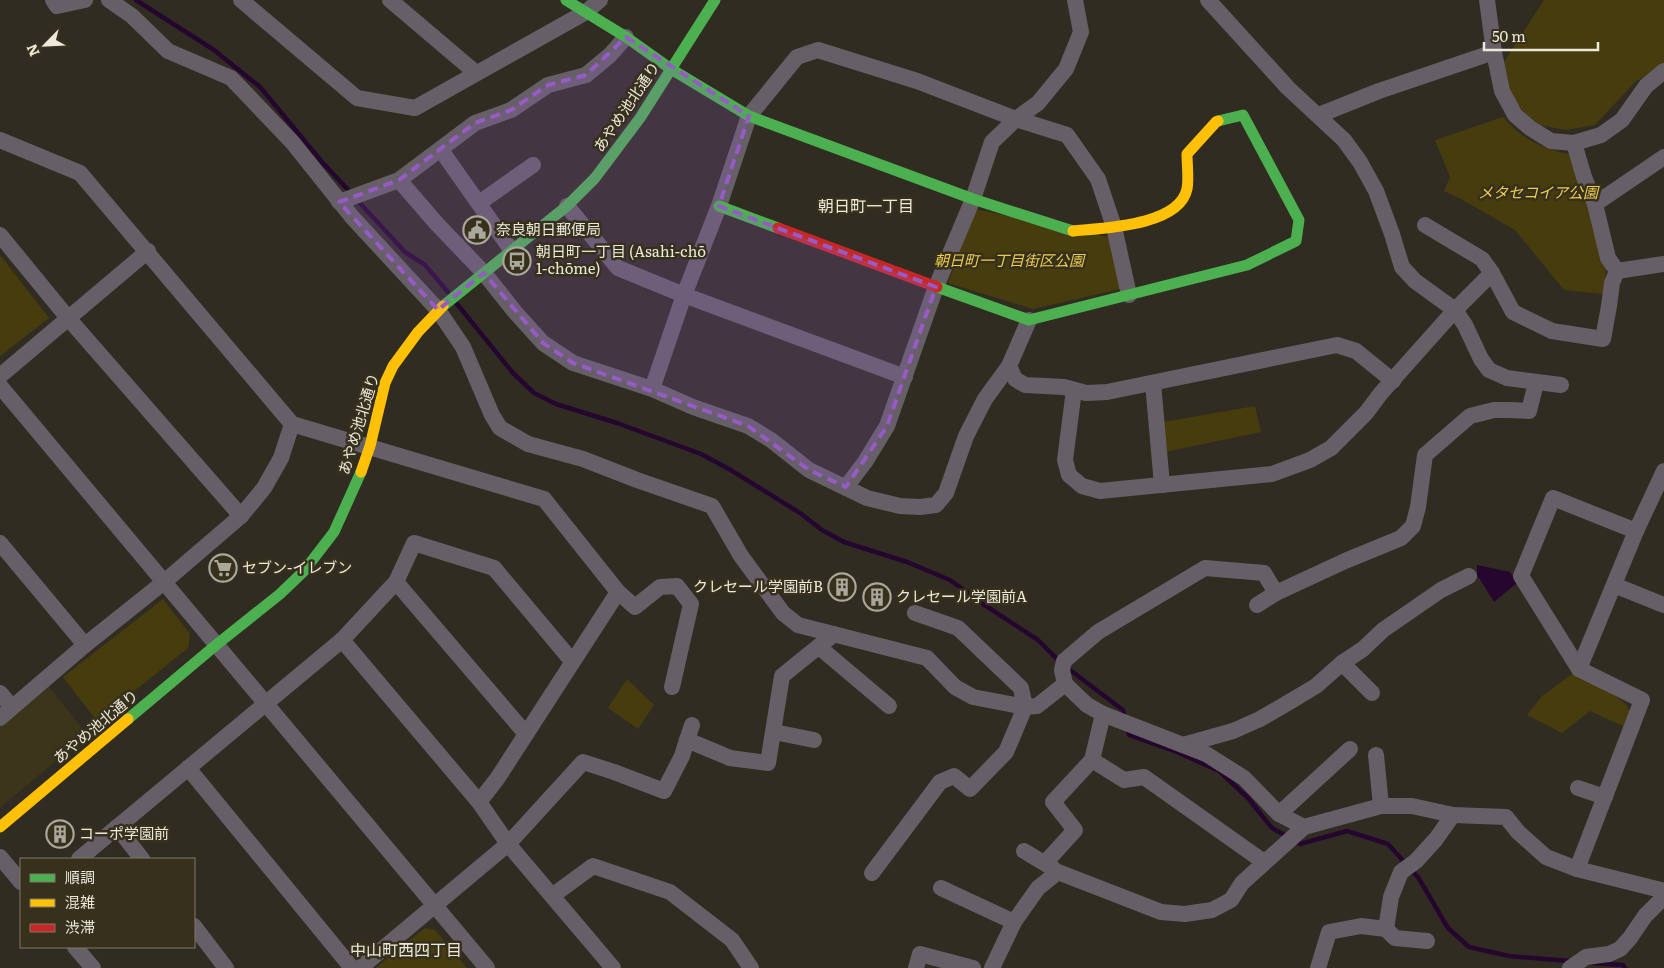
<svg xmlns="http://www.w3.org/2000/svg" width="1664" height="968" font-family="Literata,'Noto Sans JP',serif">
	<rect width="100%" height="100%" fill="#302c22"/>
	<path fill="#3c351c" d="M 49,687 L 87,734 L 0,808 L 0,727 Z"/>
	<g fill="#473c0d">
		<path d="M 1544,0 L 1664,0 L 1664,65 L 1635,82 L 1595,125 L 1566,130 L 1534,124 L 1513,99 L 1502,65 Z"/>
		<path d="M 1503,117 C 1524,141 1543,149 1573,155 L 1605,262 L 1606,274 L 1603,294 L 1564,290 L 1515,230 L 1461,199 L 1444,191 L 1450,177 L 1435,140 Z"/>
		<path d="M 975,209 L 1109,237 L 1120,289 L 1033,309 L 948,283 Z"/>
		<path d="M 0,255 L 49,318 L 0,356 Z"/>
		<path d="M 1255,406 L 1261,432 L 1165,452 L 1163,422 Z"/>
		<path d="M 163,599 L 190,634 L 188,648 L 97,721 L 63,677 Z"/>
		<path d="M 1579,669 L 1626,704 L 1630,711 L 1623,726 L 1590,711 L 1562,733 L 1527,715 L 1542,696 Z"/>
		<path d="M 627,679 L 654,705 L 638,729 L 608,708 Z"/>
		<path d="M 425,928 L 435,930 L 467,968 L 376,968 Z"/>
	</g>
	<path fill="#25062f" d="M 1477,565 L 1510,572 L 1517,583 L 1494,602 L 1477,575 Z"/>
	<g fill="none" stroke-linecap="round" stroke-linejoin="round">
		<g stroke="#25062f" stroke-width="4.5">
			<path d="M 136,0 L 214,50 L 260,87 L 322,162 L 352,194"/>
			<path d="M 357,200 L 405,252 L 425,265 L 448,292"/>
			<path d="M 457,304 L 513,373 L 534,393 L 556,404 L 617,423 L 701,454 L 729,469 L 800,513 L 822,530 L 844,542 L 907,562 L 950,580 L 983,604 L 1038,640 L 1060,662"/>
			<path d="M 1066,667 L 1123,710 L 1125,718"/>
			<path d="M 1127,728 L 1129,735 L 1177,752 L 1219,771 L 1248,798 L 1272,828 L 1288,837"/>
			<path d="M 1295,841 L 1300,844 L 1347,831 L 1388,844 L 1406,864"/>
			<path d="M 1411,870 L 1418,877 L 1448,928 L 1469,947 L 1509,956 L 1570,961"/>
			<path d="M 1593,963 L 1623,965 L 1625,968"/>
		</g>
		<g stroke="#665f67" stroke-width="16">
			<path d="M 53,0 L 57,6 L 85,0"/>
			<path d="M 109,0 L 132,16 L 168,51 L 231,78 L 293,143 L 352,217 L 438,310 L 463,347 L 492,415 L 500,428 L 528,444 L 583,459 L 637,480 L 712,506 L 741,556 L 783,613 L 798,625 L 927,658 L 955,687 L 973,697 L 1025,707 L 1037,706 L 1065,684"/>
			<path d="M 241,0 L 357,98 L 415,108 L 586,12 L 600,0"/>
			<path d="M 390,0 L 476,73"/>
			<path d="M 1208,0 L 1288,88 L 1344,140 L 1360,162 L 1376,191 L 1392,234 L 1402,267 L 1415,281 L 1455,310 L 1465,325 L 1481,359 L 1489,370 L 1507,378 L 1561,385"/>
			<path d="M 1487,0 L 1494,52 L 1502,91 L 1515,115 L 1530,128 L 1551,141 L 1574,143 L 1601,135 L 1622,120 L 1646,86 L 1664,71"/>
			<path d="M 1319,115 L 1379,91 L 1494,52"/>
			<path d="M 0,140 L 80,173 L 292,424 L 544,499 L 618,592 L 635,607 L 660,587 L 677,586 L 691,604 L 672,687"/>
			<path d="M 441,150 L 512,251"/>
			<path d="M 399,180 L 437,224 L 484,273 L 515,312 L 543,343 L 573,363 L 652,389 L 693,407 L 748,426 L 771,440 L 809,470 L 867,498 L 900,506 L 920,507 L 936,505 L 946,493 L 966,436 L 985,399 L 1009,366 L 1029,320"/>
			<path d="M 339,202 L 399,180 L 475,123 L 511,110 L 548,85 L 586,75 L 610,55 L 626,37"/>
			<path d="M 479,203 L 533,165"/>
			<path d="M 1595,204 L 1664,157"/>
			<path d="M 567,206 L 618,268 L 684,295 L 905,377"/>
			<path d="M 1425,225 L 1482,259 L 1492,273"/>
			<path d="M 0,235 L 68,318 L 241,516"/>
			<path d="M 1617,271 L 1664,264"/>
			<path d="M 1009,366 L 1015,379 L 1025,385 L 1064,387 L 1086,393 L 1107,392 L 1337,345 L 1356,351 L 1393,381"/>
			<path d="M 0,376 L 148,251"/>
			<path d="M 1153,383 L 1162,485"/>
			<path d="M 1536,383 L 1529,411 L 1510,410 L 1494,410 L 1470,416 L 1425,455 L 1418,507 L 1413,526 L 1401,538 L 1345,561 L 1276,593 L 1264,573 L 1205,568 L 1098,632 L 1064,661 L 1062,670 L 1065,684 L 1087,705 L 1103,714 L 1206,754 L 1244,778 L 1279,814 L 1304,827 L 1381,806 L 1412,806 L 1453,815 L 1506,817 L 1518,832 L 1546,857 L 1577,869 L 1661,890 L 1664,894"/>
			<path d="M 0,386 L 487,968"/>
			<path d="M 652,389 L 684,295 L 719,206 L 749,116 L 797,57 L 818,50 L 917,81 L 1016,119 L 1067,135 L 1098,179 L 1114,227 L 1129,295"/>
			<path d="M 1074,390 L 1065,460 L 1069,475 L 1082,486 L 1100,491 L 1272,474 L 1310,460 L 1331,448 L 1366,413 L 1381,393 L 1455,310 L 1492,273 L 1513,312 L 1552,331 L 1603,339 L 1609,306 L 1612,283 L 1617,271 L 1608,258 L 1595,204 L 1584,177 L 1574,143"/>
			<path d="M 846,487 L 865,462 L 887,426 L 936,287 L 973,199 L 992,142 L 1016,119 L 1038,103 L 1066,69 L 1081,32 L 1075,0"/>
			<path d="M 0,543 L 85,645"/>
			<path d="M 396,582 L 526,734"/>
			<path d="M 1614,585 L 1664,605"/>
			<path d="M 1257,605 L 1276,593"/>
			<path d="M 342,640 L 479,802 L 508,844 L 613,968"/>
			<path d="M 819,647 L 889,706"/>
			<path d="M 1342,663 L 1372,693"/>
			<path d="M 1579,669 L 1636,531 L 1664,471"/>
			<path d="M 0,693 L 12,707"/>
			<path d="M 0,718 L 85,645 L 164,582 L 241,516 L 264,488 L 281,458 L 292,424"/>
			<path d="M 774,732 L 814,740"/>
			<path d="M 687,740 L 692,725"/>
			<path d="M 1183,745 L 1233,731 L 1260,719 L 1291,701 L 1316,686 L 1342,663 L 1363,649 L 1383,630 L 1441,590 L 1469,576"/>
			<path d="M 1376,755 L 1381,806"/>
			<path d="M 1092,760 L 1124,780 L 1144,777 L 1264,862"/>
			<path d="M 188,768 L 352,968"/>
			<path d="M 1578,788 L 1605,797"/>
			<path d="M 479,802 L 497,779 L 618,592"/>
			<path d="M 1279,814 L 1350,749"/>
			<path d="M 117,827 L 142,859"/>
			<path d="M 1024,851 L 1054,869"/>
			<path d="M 0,857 L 21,882"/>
			<path d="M 79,859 L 342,640 L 396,582 L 414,543 L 494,568 L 572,661"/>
			<path d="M 1045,863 L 1075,830 L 1053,802 L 1092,760 L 1103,714"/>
			<path d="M 1577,869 L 1642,700 L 1579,669 L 1521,576 L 1553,498 L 1636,531"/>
			<path d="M 872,873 L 940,782 L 954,776 L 970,789 L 1006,752 L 1025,707 L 1021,688 L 958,628 L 915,613"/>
			<path d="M 941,888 L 1014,922"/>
			<path d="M 552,896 L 593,866 L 670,892 L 732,940 L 751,968"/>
			<path d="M 194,926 L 226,968"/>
			<path d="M 1386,929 L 1395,938 L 1427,941"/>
			<path d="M 75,947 L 93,968"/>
			<path d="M 360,968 L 508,844 L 583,762 L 614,772 L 664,791 L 682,756 L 687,740 L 730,758 L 768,763 L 782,676 L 834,634"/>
			<path d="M 916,968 L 920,954 L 973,968"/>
			<path d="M 992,968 L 1014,922 L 1038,888 L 1058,872 L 1161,912 L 1185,914 L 1212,910 L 1231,900 L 1242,883 L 1304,827"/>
			<path d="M 1318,968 L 1329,932 L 1361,926 L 1386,929 L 1391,897 L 1401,872 L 1416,861 L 1436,839 L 1453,815"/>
			<path d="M 1570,968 L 1586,957 L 1609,954 L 1620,949 L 1630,938 L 1645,916 L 1664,897"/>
		</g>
		<g stroke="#4caf50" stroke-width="11">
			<path d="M 566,0 L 626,37 L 671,69 L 749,116 L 973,199 L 1073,231"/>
			<path d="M 719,206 L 778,228"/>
			<path d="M 937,287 L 1029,320 L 1247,265 L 1296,241 L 1299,220 L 1243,115 L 1218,121"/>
			<path d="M 443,306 L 567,206 L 595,178 L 640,118 L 715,0"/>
			<path d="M 128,719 L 216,645 L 280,594 L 304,571 L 334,532 L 361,472"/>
		</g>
		<g stroke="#ffc107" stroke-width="11">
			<path d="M 1073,231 C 1103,228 1179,226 1187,189 C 1189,179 1187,165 1187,154 L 1216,122 L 1218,121"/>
			<path d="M 361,472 L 370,446 L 385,383 L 393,366 L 418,332 L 443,306"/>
			<path d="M 0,827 L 128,719"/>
		</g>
		<path stroke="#c62828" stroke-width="11" d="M 778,228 L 937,287"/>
	</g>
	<path fill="#975bc6" fill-opacity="0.2" stroke="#975bc6" stroke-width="4" stroke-dasharray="10 6" stroke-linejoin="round" d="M 626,37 L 749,116 L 719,206 L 936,287 L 887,426 L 846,487 L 809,470 L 748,426 L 573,363 L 543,343 L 484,273 L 438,310 L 339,202 L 399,180 L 475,123 L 511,110 L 548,85 L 586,75 Z"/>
	<defs>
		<g id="civic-ring" transform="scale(1.4375)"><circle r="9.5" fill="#36301c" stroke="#aaa79b" stroke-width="1.5"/><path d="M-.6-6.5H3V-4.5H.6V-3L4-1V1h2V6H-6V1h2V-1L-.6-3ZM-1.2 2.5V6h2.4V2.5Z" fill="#aaa79b"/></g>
		<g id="bus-ring" transform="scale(1.4375)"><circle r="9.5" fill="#36301c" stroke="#aaa79b" stroke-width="1.5"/><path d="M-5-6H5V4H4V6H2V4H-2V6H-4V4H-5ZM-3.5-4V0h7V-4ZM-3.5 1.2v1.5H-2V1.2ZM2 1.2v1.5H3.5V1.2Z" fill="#aaa79b"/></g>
		<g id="supermarket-ring" transform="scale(1.4375)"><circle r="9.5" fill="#36301c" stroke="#aaa79b" stroke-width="1.5"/><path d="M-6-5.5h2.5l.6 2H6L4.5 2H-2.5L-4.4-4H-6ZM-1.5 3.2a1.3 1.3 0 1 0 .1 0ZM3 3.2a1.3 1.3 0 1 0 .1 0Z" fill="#aaa79b"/></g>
		<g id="building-ring" transform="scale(1.4375)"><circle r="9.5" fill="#36301c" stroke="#aaa79b" stroke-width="1.5"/><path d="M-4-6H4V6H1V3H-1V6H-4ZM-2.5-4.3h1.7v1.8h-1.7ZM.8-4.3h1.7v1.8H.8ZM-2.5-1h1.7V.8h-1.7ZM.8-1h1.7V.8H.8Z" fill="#aaa79b"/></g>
	</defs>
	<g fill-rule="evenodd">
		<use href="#civic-ring" x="477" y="230"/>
		<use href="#bus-ring" x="517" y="261"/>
		<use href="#supermarket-ring" x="223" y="568"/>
		<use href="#building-ring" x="842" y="587"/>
		<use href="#building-ring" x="877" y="597"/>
		<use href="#building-ring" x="60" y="834"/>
	</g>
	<g text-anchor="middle" stroke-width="5" stroke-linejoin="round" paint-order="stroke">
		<g font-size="15" fill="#ece9dc" stroke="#36301c">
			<text transform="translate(627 107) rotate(-56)" y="5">あやめ池北通り</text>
			<text transform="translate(359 424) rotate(-73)" y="5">あやめ池北通り</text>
			<text transform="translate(96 727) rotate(-40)" y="5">あやめ池北通り</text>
		</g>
		<g font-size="15" font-style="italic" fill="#eccc52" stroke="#36301c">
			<text x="1538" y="198">メタセコイア公園</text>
			<text x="1009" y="266">朝日町一丁目街区公園</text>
		</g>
		<g font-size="15" fill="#ece9dc" stroke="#36301c" text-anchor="start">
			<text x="496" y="235">奈良朝日郵便局</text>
			<text x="536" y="257">朝日町一丁目 (Asahi-chō<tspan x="536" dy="17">1-chōme)</tspan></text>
			<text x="242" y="573">セブン-イレブン</text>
			<text x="823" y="592" text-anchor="end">クレセール学園前B</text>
			<text x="896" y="602">クレセール学園前A</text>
			<text x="79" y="839">コーポ学園前</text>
		</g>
		<g font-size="16" fill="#ece9dc" stroke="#36301c">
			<text x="866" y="212">朝日町一丁目</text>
			<text x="406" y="956">中山町西四丁目</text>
		</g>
	</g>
	<rect x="20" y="858" width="175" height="90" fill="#36301c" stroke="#7f7a69"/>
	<rect x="30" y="874" width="25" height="8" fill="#4caf50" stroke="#7f7a69"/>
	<text x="65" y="883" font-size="15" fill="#ece9dc">順調</text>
	<rect x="30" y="899" width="25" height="8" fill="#ffc107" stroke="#7f7a69"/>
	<text x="65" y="908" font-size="15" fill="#ece9dc">混雑</text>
	<rect x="30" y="924" width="25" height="8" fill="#c62828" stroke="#7f7a69"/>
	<text x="65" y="933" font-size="15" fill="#ece9dc">渋滞</text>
	<g transform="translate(45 45) rotate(246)" stroke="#36301c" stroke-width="4" paint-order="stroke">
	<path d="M0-4L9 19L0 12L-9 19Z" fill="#ece9dc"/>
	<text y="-8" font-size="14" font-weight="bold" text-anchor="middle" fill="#ece9dc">N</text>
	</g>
	<path d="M1484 42v8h114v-8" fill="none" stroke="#ece9dc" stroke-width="2.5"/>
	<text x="1492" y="42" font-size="15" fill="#ece9dc" stroke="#36301c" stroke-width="4" paint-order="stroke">50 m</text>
</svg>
